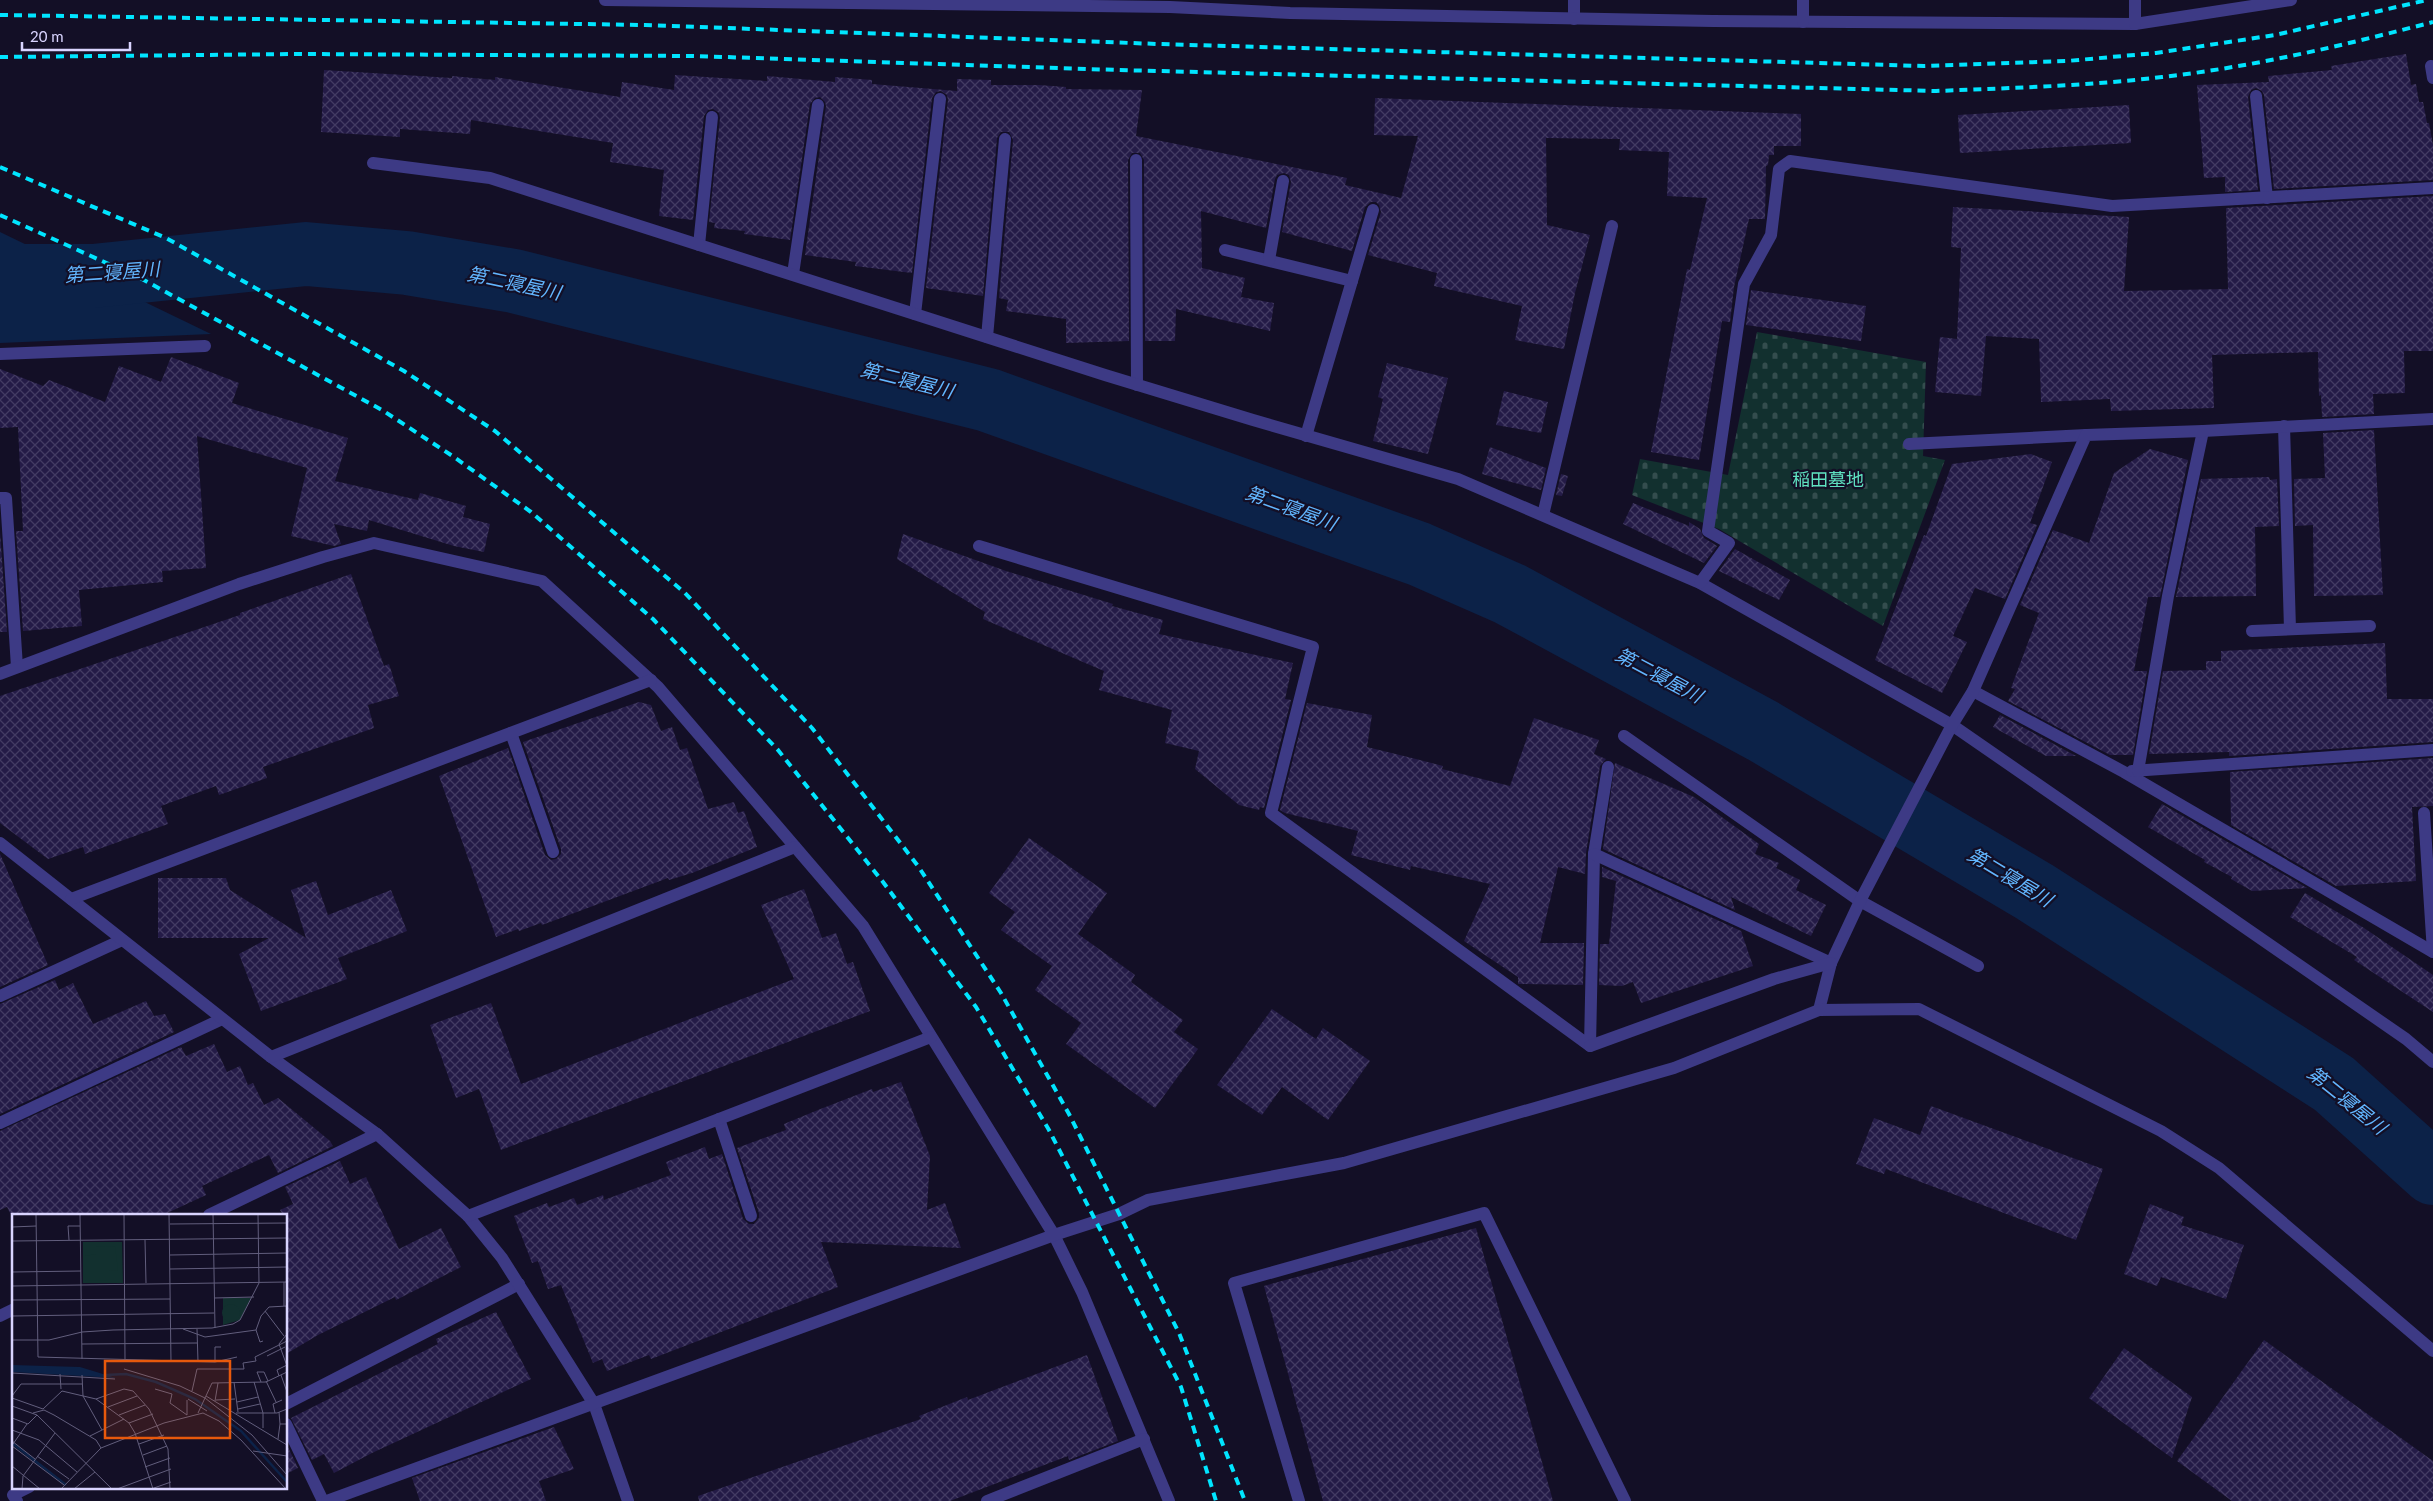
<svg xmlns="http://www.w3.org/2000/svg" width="2433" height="1501" font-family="Lato,'Noto Sans JP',sans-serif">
	<defs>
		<pattern id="cemetery-stones" width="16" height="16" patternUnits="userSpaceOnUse" patternTransform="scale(1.25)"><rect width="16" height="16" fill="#12302f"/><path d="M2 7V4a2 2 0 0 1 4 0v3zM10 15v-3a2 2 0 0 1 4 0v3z" fill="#344d4e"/></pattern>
		<pattern id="building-cross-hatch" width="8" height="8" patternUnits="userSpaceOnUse" patternTransform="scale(1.25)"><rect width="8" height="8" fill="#241b47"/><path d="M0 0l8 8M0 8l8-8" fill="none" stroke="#433b63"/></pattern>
	</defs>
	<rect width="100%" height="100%" fill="#130f26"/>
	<path fill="url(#cemetery-stones)" d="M 1757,332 L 1926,362 L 1923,456 L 1945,460 L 1883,626 L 1719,529 L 1632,495 L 1640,459 L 1728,475 Z"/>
	<path fill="#0c2248" d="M 0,232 L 211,334 L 0,343 Z"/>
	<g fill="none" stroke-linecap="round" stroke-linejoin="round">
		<path stroke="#0c2248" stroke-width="64" d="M 0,276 L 93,276 L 306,254 L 407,263 L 514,281 L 988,400 L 1419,554 L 1510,594 L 1763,731 L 2035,892 L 2334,1084 L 2433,1173"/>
	</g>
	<g fill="url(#building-cross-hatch)">
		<path d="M 2406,54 L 2411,85 L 2416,84 L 2419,102 L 2423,102 L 2427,123 L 2429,123 L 2433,145 L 2433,180 L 2274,189 L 2264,95 L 2262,91 L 2256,88 L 2251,90 L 2248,97 L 2258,190 L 2225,192 L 2225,177 L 2204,178 L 2197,85 L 2269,82 L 2268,76 L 2332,70 L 2331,66 Z"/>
		<path d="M 324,70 L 452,78 L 452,76 L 495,80 L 495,77 L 620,97 L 622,82 L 674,90 L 675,75 L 767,81 L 767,76 L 835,82 L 835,77 L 872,80 L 872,84 L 957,91 L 957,79 L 991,80 L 991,85 L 1039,85 L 1066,87 L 1066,89 L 1142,90 L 1136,136 L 1347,178 L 1345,185 L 1401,198 L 1418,136 L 1374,135 L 1375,98 L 1801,114 L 1801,146 L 1774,146 L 1774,155 L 1769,155 L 1768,165 L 1766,166 L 1765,219 L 1749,219 L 1734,287 L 1730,322 L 1722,321 L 1699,460 L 1651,452 L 1687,269 L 1690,270 L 1707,198 L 1667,196 L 1669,152 L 1619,150 L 1620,139 L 1546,138 L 1547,225 L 1590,235 L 1575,293 L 1564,349 L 1515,340 L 1522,306 L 1434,286 L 1437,273 L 1368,255 L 1381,212 L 1379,205 L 1376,202 L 1371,202 L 1365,207 L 1352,251 L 1282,232 L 1291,182 L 1289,175 L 1284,173 L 1277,175 L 1275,179 L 1266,228 L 1201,211 L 1202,268 L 1245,278 L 1241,297 L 1274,303 L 1270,331 L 1176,309 L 1175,341 L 1145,341 L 1144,160 L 1140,153 L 1132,153 L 1128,160 L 1129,341 L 1066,343 L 1066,319 L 1006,311 L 1008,300 L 999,298 L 1013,140 L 1009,132 L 1001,132 L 997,138 L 983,296 L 926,288 L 948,100 L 947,95 L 941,91 L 936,92 L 932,98 L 912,273 L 855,266 L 856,262 L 805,255 L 826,106 L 825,102 L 820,97 L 815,98 L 810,104 L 790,240 L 744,234 L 745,231 L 714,228 L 715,223 L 709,222 L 720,118 L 719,113 L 713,109 L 708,110 L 704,116 L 693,220 L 659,216 L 664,170 L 610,162 L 613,143 L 471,120 L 470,134 L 400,129 L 400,137 L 321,132 Z"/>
		<path d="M 2129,105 L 2131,143 L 1960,153 L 1958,115 Z"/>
		<path d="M 2433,196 L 2433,351 L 2404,351 L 2405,393 L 2373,394 L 2374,414 L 2322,417 L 2321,395 L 2319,396 L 2318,352 L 2212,355 L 2214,408 L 2111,411 L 2110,399 L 2041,402 L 2039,339 L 1986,336 L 1981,396 L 1935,392 L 1940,337 L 1957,339 L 1961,248 L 1951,247 L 1953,207 L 2129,217 L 2124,291 L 2228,289 L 2226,208 Z"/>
		<path d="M 1751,290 L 1866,306 L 1861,341 L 1746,325 Z"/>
		<path d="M 171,357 L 239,383 L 232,403 L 348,438 L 335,481 L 418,500 L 420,493 L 466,506 L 463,517 L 490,524 L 484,552 L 454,546 L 369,520 L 367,531 L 334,524 L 341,544 L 334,546 L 291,536 L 307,468 L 197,436 L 206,568 L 162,571 L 163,582 L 79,590 L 82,626 L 23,631 L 16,531 L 23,531 L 18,427 L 0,428 L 0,369 L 43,386 L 49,380 L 105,402 L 119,366 L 161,382 Z"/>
		<path d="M 1387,363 L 1448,378 L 1428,454 L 1373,441 L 1383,399 L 1378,397 Z"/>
		<path d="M 1504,391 L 1548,402 L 1541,433 L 1496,425 Z"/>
		<path d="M 2374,430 L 2383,595 L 2314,596 L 2313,525 L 2295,526 L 2294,479 L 2325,478 L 2323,433 Z"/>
		<path d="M 1490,447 L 1546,468 L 1541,490 L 1482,474 Z"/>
		<path d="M 2150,449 L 2188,460 L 2160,597 L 2148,597 L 2134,671 L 2147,671 L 2133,755 L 2110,755 L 2008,701 L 2015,689 L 2011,688 L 2039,613 L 2020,605 L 2053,530 L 2089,543 L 2114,473 Z"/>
		<path d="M 2031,454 L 2052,462 L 2030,523 L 2037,525 L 2005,599 L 1975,588 L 1953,636 L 1967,642 L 1942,693 L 1875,660 L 1924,535 L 1926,536 L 1952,464 Z"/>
		<path d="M 1561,474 L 1568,476 L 1562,496 L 1556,495 Z"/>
		<path d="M 2269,477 L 2270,480 L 2277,479 L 2279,526 L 2255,527 L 2256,596 L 2176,597 L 2201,479 Z"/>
		<path d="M 1633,503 L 1689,526 L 1689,522 L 1700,529 L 1704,538 L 1717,546 L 1704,563 L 1623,524 Z"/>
		<path d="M 0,532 L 7,632 L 0,632 Z"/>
		<path d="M 903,534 L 1006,571 L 1113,604 L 1112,606 L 1163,620 L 1159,634 L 1293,663 L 1285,699 L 1291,700 L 1264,808 L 1260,807 L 1259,810 L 1239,805 L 1195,769 L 1199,751 L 1165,743 L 1172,710 L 1099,690 L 1104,671 L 983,619 L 985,612 L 897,559 Z"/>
		<path d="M 1735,549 L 1790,580 L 1779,600 L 1719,571 Z"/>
		<path d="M 351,574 L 384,666 L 389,664 L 399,696 L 368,705 L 374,728 L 263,767 L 267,778 L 219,795 L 216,786 L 161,806 L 168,824 L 85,854 L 83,847 L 48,859 L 0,823 L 0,696 L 240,615 L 240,613 Z"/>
		<path d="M 2385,643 L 2387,699 L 2433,699 L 2433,742 L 2229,756 L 2229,752 L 2149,754 L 2163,671 L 2206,670 L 2206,661 L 2221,661 L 2221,651 Z"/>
		<path d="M 639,702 L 651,705 L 661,731 L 672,727 L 680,750 L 687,748 L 708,809 L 734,802 L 738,813 L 744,811 L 757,847 L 692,873 L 669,880 L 668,878 L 542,925 L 541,923 L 519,931 L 518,929 L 496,937 L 439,776 L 508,748 L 545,855 L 551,860 L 556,859 L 561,854 L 561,849 L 523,742 Z"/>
		<path d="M 1307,703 L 1372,715 L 1367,747 L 1416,759 L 1443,766 L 1442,769 L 1510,786 L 1534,718 L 1599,740 L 1594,754 L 1606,759 L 1600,766 L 1586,853 L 1585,874 L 1558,867 L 1540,943 L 1584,943 L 1583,985 L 1518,984 L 1518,977 L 1464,941 L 1490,884 L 1411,866 L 1410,870 L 1351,855 L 1358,831 L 1285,813 L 1280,810 Z"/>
		<path d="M 2000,715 L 2076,756 L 2046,756 L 1993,727 Z"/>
		<path d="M 2433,758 L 2433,806 L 2412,807 L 2416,881 L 2336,886 L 2231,825 L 2230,772 Z"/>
		<path d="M 1615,763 L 1694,797 L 1759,844 L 1755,854 L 1779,863 L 1776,868 L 1800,880 L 1796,890 L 1826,905 L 1811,936 L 1731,897 L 1735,910 L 1603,849 Z"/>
		<path d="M 2162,804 L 2307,888 L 2252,891 L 2231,879 L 2232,877 L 2204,862 L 2205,860 L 2148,827 Z"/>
		<path d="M 1029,838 L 1107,893 L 1078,934 L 1135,975 L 1131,982 L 1183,1020 L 1174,1032 L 1198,1049 L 1155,1108 L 1066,1044 L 1081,1023 L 1035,990 L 1052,966 L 1001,930 L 1015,912 L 989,893 Z"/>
		<path d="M 0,854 L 48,965 L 0,987 Z"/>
		<path d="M 1602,867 L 1741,931 L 1753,966 L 1641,1003 L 1633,982 L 1622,986 L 1599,985 L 1600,944 L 1609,944 L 1616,881 L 1602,877 Z"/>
		<path d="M 158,878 L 226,878 L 230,890 L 306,938 L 291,890 L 316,881 L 328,915 L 391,890 L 407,931 L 338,958 L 347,979 L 261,1011 L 239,954 L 269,938 L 158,938 Z"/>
		<path d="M 804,889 L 822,938 L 836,933 L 847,964 L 853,962 L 870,1011 L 501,1150 L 479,1089 L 456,1098 L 430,1025 L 491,1003 L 521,1084 L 794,979 L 761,905 Z"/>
		<path d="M 2305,893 L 2364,928 L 2433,975 L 2433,1012 L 2354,960 L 2357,957 L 2290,917 Z"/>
		<path d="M 55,980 L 59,990 L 73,983 L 93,1024 L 146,1001 L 154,1016 L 165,1014 L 174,1032 L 0,1114 L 0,1004 Z"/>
		<path d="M 1272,1009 L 1316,1039 L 1323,1028 L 1370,1061 L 1328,1120 L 1282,1087 L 1262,1115 L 1217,1085 Z"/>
		<path d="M 214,1044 L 227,1072 L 240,1066 L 248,1085 L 253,1083 L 264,1105 L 278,1098 L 330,1141 L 333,1146 L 278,1173 L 269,1155 L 202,1186 L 206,1195 L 163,1215 L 11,1215 L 7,1207 L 0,1210 L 0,1131 L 181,1047 L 186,1056 Z"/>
		<path d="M 901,1082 L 930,1156 L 927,1210 L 945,1203 L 961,1248 L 821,1242 L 838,1287 L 651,1359 L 649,1355 L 607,1371 L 602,1359 L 593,1363 L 561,1285 L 548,1289 L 538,1261 L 532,1263 L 514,1216 L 547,1203 L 549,1207 L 574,1198 L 577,1205 L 603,1195 L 604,1200 L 671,1175 L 666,1162 L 705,1147 L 709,1159 L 722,1154 L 743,1219 L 749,1224 L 754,1224 L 759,1218 L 759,1213 L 737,1148 L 786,1130 L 784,1124 L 818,1110 L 872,1089 L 873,1092 Z"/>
		<path d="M 1931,1106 L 2103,1169 L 2076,1240 L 1886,1169 L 1884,1174 L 1856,1164 L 1874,1118 L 1920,1135 Z"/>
		<path d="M 340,1161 L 350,1184 L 366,1177 L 399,1249 L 441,1228 L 461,1267 L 396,1300 L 395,1297 L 318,1335 L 286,1354 L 286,1215 L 283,1215 L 280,1210 L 293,1204 L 285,1187 Z"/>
		<path d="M 2150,1204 L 2184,1217 L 2181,1225 L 2244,1245 L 2226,1299 L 2161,1277 L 2157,1286 L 2124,1274 Z"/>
		<path d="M 1476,1228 L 1553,1501 L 1323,1501 L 1264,1286 Z"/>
		<path d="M 496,1312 L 531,1379 L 372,1453 L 334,1473 L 324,1454 L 312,1460 L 291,1418 L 438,1344 L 436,1339 Z"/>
		<path d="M 2264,1340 L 2433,1461 L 2433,1501 L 2232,1501 L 2177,1461 Z"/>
		<path d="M 2124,1348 L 2192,1397 L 2172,1458 L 2089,1398 Z"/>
		<path d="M 1087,1355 L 1118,1441 L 1079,1456 L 1069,1460 L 1068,1456 L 950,1501 L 699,1501 L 698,1496 L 921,1419 L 919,1416 L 967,1397 L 968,1400 Z"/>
		<path d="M 554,1427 L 574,1469 L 539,1481 L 546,1501 L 420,1501 L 412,1478 Z"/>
		<path d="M 286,1443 L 298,1468 L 286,1474 Z"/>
	</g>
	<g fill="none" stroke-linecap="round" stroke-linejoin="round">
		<g stroke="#3d3a85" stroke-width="12">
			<path d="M 1574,0 L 1574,19"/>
			<path d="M 2431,66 L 2433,78"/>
			<path d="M 2256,96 L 2267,198"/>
			<path d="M 1136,160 L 1137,385"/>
			<path d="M 699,245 L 712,117"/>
			<path d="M 1225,250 L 1352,281"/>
			<path d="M 1269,260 L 1283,181"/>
			<path d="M 793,274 L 818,105"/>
			<path d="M 915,314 L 940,99"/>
			<path d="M 987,337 L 1005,139"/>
			<path d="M 2284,426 L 2290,629"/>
			<path d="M 1306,436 L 1373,210"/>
			<path d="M 0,498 L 6,498 L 17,667"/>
			<path d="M 1543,515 L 1612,226"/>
			<path d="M 2252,631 L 2370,626"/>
			<path d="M 511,733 L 553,852"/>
			<path d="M 2424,813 L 2433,952"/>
			<path d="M 0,996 L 122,940"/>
			<path d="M 719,1119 L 751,1216"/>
			<path d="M 0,1123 L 222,1019"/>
			<path d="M 286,1404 L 519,1284"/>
			<path d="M 286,1424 L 323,1501"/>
			<path d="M 17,1501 L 13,1495 L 29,1487"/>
			<path d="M 1299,1501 L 1234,1283 L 1484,1213 L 1625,1501"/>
		</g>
		<g stroke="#3d3a85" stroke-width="12">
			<path d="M 605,0 L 1170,7 L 1290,13 L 1713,21 L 2135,24 L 2291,0"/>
			<path d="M 1803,0 L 1803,22"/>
			<path d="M 2135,0 L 2135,24"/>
			<path d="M 373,163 L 490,178 L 1105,375 L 1253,420 L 1458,479 L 1700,583 L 1952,725 L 2406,1039 L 2433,1062"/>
			<path d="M 0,354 L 205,346"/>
			<path d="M 1909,444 L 2086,435"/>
			<path d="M 979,546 L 1313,647 L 1271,813 L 1590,1046 L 1594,854 L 1608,767"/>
			<path d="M 1700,583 L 1729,543 L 1708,531 L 1744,284 L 1771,235 L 1779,169 L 1790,161 L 2112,206 L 2433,188"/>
			<path d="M 0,674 L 239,584 L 323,557 L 374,543 L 542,581 L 658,687 L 863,926 L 1054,1235 L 1082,1292 L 1169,1501"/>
			<path d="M 1973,691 L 2124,772 L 2433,952"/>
			<path d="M 1624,736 L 1860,901 L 1978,966"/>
			<path d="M 2132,771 L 2433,750"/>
			<path d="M 2138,771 L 2168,596 L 2203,431"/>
			<path d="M 0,843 L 271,1057 L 377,1134 L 468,1216 L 502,1258 L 594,1404 L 628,1501"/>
			<path d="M 1594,854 L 1831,963"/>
			<path d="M 71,899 L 651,680"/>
			<path d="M 1819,1010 L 1831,963 L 1860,901 L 1952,725 L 1973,691 L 2086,435 L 2203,431 L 2433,419"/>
			<path d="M 1590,1046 L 1774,979 L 1831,963"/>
			<path d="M 271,1057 L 795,847"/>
			<path d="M 209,1215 L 377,1134"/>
			<path d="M 468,1216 L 931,1037"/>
			<path d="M 0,1316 L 14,1309"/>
			<path d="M 327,1501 L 1054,1235 L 1119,1214 L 1148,1200 L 1344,1163 L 1674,1068 L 1819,1010 L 1919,1009 L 2161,1131 L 2219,1168 L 2433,1351"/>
			<path d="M 987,1501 L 1144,1439"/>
		</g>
		<g stroke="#00e5ff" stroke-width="4" stroke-dasharray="8 6" stroke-linecap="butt">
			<path d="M 0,15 L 645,25 L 1158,44 L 1924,66 L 2067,61 L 2156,53 L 2275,35 L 2427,0"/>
			<path d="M 0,57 L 300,54 L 694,56 L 1118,70 L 1936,91 C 2011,88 2087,86 2162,77 C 2253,67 2345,45 2433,22"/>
			<path d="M 0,167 L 166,238 L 404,371 L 495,431 L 685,593 L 812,728 L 918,866 L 1001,993 L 1069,1114 L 1179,1333 L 1245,1501"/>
			<path d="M 0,215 L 142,279 L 382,410 L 454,457 L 531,512 L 653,619 L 778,750 L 883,882 L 976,1007 L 1049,1130 L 1181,1387 L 1216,1501"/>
		</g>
	</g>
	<g text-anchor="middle" stroke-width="4.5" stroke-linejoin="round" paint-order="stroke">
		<g font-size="18" fill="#5fe0c0" stroke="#130f26">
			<text x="1828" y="486">稲田墓地</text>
		</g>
		<g font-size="19" font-style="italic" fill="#62b6ff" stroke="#130f26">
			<text transform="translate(112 272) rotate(-4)" y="7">第二寝屋川</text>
			<text transform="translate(514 283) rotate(12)" y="7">第二寝屋川</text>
			<text transform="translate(907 380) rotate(14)" y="7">第二寝屋川</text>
			<text transform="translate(1291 508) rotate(20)" y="7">第二寝屋川</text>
			<text transform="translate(1659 675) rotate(28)" y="7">第二寝屋川</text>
			<text transform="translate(2010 877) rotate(31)" y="7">第二寝屋川</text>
			<text transform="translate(2347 1100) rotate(39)" y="7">第二寝屋川</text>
		</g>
	</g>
	<g transform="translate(12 1214)">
		<rect width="275" height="275" fill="#130f26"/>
		<path d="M 110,28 L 111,69 L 71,69 L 71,28 ZM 211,84 L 239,84 L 228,106 L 211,111 Z" fill="#12302f"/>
		<path d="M 103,32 L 106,56 L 97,57 L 97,67 L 73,66 L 73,42 L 84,40 L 84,33 ZM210 99a9 9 0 1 1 18 0a9 9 0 1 1-18 0Z" fill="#12302f"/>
		<path d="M 0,151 L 68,153 L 104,164 L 0,158 Z" fill="#0c2248"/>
		<path fill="none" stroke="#0c2248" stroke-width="2.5" d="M 93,161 L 114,160 L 144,168 L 183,185 L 229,217 L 275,268M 0,229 L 54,271"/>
		<path fill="none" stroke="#625e7d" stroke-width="1" d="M 24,0 L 26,143 L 203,148 L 225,143M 68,0 L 70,145M 112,0 L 113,146M 157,0 L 159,148M 201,0 L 203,114M 158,10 L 275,9M 0,13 L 24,12M 57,26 L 56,12 L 68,12M 133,26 L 134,69M 0,27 L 275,24M 158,41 L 275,39M 158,55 L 275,53M 0,58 L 69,57M 272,68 L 272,92M 0,72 L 275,68M 202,84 L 242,83M 0,86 L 158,85M 253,97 L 272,122M 0,102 L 202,99M 171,115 L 193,123 L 244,116 L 249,102 L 257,93 L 275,92M 185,115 L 186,148M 244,116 L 248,128 L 251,127M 275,120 L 267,130 L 275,152M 0,126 L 37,126 L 70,118 L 101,116 L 200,114 L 221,110 L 228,106 L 247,69 L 246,0M 70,130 L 185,129M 255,142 L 273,133M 203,148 L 203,133 L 209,133M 112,155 L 168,172 L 193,184 L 240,221 L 275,261M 0,159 L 103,165M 48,160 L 49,175M 70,161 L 71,182 L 90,216M 269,161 L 275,178M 267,162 L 265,156 L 275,151M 254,167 L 264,188M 222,168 L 226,198M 242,168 L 251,199 L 251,214M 249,168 L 245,158 L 252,158 L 256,167M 143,175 L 160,180 L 158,189 L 175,201 L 175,186M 50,177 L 84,185 L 117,209 L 123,219 L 141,275M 180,177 L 185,155 L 232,155 L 231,149 L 244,147 L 243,143 L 275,127M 0,182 L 9,170 L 70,170M 194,182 L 275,231M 0,184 L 31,195M 84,185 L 112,175 L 121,177 L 137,195 L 156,235 L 158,275M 176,185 L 195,197M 204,186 L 223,185M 203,187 L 206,169M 225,188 L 246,183M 0,192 L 25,201 L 100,275M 96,193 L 125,182M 31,195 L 50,177M 226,195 L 248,190M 267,198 L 268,210 L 275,210M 21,199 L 32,196 L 42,201 L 84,226 L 89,234M 186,199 L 200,169 L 254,168 L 275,158M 224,199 L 265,199 L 275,195M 263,199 L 261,190 L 270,186M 107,201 L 133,191M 0,204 L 16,210 L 25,201M 117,209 L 141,200M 0,216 L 27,226 L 65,258M 78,222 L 112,205M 266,225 L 268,210M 0,227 L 23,245M 1,230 L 15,210M 127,230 L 152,221M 0,232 L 52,271M 241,237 L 275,242M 131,241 L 155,232M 25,242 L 57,265M 0,252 L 28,275M 133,253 L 158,244M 10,275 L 11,262 L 43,219M 49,275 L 89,234 L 152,209 L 191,199 L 207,207 L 229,226 L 274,275M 62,275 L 83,258M 105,275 L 159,255M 139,275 L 159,268"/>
		<path fill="#e8590c" fill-opacity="0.15" stroke="#e8590c" stroke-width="2.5" d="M 93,147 L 218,147 L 218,224 L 93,224 Z"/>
		<rect width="275" height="275" fill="none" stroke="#d9d4ff" stroke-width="2.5"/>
	</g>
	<path d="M22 42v8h108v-8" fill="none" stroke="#d9d4ff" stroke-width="2.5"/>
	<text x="30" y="42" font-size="15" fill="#d9d4ff" stroke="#130f26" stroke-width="4" paint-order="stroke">20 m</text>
</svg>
